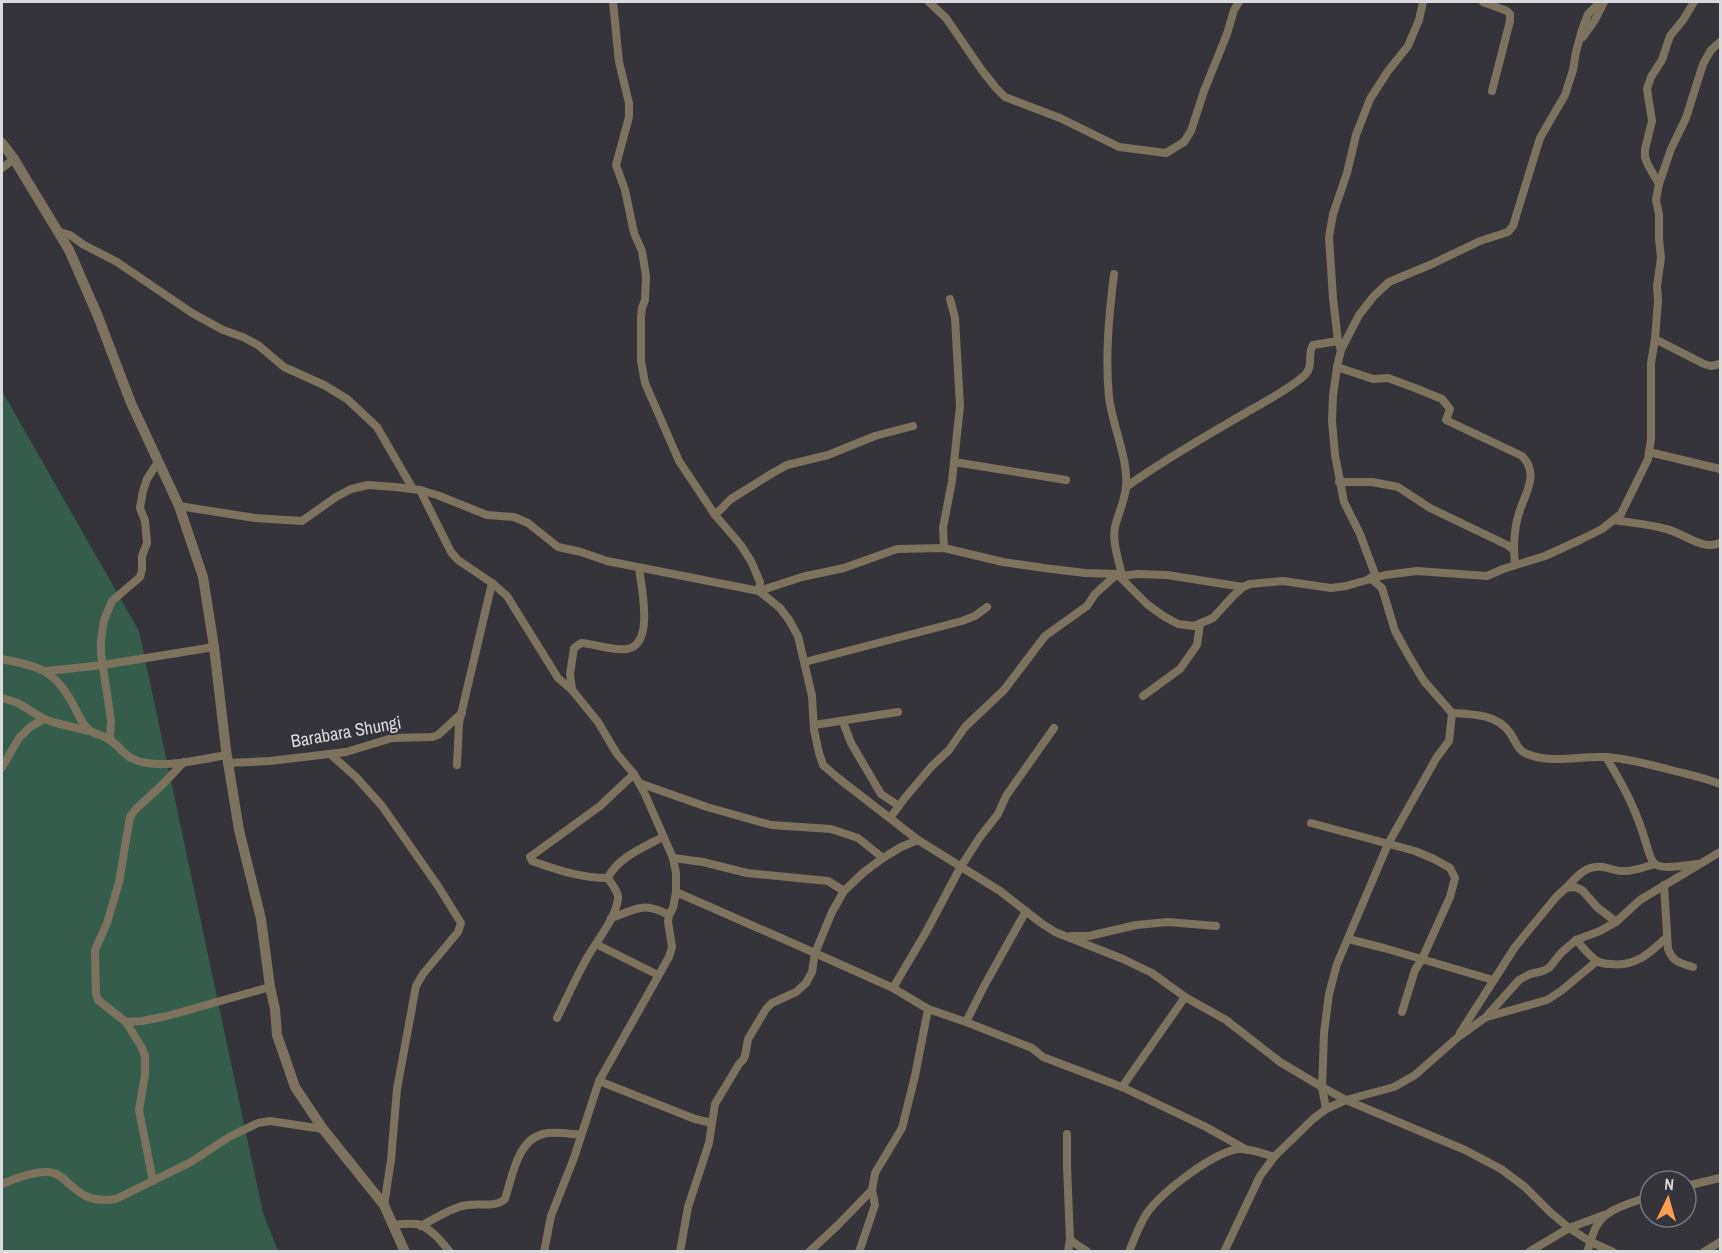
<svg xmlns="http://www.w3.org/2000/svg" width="1722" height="1253" font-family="'Archivo Narrow',sans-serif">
	<rect width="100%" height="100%" fill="#34343a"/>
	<path fill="#345e4b" d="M 2,391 L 139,631 L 263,1213 L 278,1251 L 2,1251 Z"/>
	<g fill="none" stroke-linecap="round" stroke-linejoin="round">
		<g stroke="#7d725d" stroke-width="8">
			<path d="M 613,2 L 619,62 L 629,103 L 629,117 L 616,165 L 625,190 L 634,233 L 642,251 L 646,276 L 645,300 L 642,308 L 641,317 L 641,361 L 645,383 L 679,461 L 715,515 L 740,544 L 751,561 L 760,582 L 759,591 L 780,608 L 789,620 L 798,636 L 812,696 L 814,730 L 819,753 L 823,765 L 838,778 L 918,840 L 1000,891 L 1041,923 L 1055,932 L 1123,959 L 1152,973 L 1185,997 L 1226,1020 L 1280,1062 L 1322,1087 L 1346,1100 L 1465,1150 L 1501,1169 L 1525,1187 L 1550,1212 L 1569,1228 L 1591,1242 L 1613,1252"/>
			<path d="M 929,2 L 946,18 L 981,69 L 996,88 L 1005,97 L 1060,118 L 1119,147 L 1166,153 L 1184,142 L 1191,131 L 1204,91 L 1227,34 L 1234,10 L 1239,2"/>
			<path d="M 1483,2 L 1507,11 L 1510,14 L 1510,21 L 1492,91"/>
			<path d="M 1583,37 L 1595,20 L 1604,2"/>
			<path d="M 2,168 L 14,159"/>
			<path d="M 1659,184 L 1671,149 L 1686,118 L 1703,64 L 1711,50 L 1720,42"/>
			<path d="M 60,232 L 70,235 L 84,245 L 117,262 L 192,313 L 223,330 L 243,337 L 258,345 L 284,367 L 324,385 L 347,399 L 377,427 L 413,489"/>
			<path d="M 1114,274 C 1109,315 1105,356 1109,397 C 1112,424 1129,461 1126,487 C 1125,500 1118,514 1115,527 C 1112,542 1119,561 1122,576"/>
			<path d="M 1655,339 L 1704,364 L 1711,366 L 1720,364"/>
			<path d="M 1341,350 L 1359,315 L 1374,296 L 1389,282 L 1432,264 L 1480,241 L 1508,232 L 1513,226 L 1540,138 L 1565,95 L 1573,70 L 1576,52 L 1582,30 L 1588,14 L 1600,2"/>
			<path d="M 1337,367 L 1373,379 L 1388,378 L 1415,388 L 1442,399 L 1450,409 L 1446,420 L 1448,421 L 1522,456 C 1540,474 1525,493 1519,513 C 1515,525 1514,538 1514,550"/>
			<path d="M 1649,452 L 1720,469"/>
			<path d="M 954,462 L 1066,480"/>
			<path d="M 1339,482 L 1372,482 L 1398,487 L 1430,508 L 1507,545 L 1514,550 L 1515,565"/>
			<path d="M 1126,487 C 1165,459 1206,436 1247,412 C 1266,401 1288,390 1305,375 C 1314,366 1307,354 1313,345 L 1338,341"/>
			<path d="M 420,490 L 451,552 L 458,560 L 492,583 L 507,596 L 558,678 L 572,690"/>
			<path d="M 179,506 L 255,518 L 302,521 L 336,497 L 351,489 L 368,485 L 395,487 L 420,490 L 437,495 L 487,515 L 514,517 L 528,523 L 558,547 L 581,552 L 607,561 L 759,591 L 802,577 L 844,568 L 897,549 L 944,548 L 1003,562 L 1044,568 L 1085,573 L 1117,574 L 1148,605 L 1165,617 L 1178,624 L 1194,626 L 1213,618 L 1233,596 L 1243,587 L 1250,584 L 1283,581 L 1331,588 L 1346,586 L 1385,575 L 1417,571 L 1487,576 L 1503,569 L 1545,556 L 1580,540 L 1602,529 L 1621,514 L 1648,459 L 1651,439 L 1651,363 L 1655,339 L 1658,301 L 1657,286 L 1661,258 L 1659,239 L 1659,214 L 1656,200 L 1659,184 L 1648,165 L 1645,157 L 1645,149 L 1652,121 L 1647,89 L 1651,77 L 1662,60 L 1670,36 L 1683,20 L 1694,2"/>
			<path d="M 715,515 L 731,499 L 771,474 L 787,465 L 828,455 L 875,436 L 913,426"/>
			<path d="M 1614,520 C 1631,523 1649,524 1666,529 C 1684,533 1702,551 1720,543"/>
			<path d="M 944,548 L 943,528 L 952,481 L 960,406 L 955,318 L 950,299"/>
			<path d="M 1376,577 L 1360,534 L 1344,502 L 1335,455 L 1332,421 L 1333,396 L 1337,367 L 1341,350 L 1338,341 L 1333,298 L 1329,237 L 1333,214 L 1347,173 L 1356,135 L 1370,99 L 1388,71 L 1408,46 L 1419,20 L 1423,2"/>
			<path d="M 2,659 C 35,666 51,667 70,699 C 76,708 79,719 86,727 C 92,735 102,734 110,740 C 118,745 122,753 131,758 C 156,771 199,760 226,755"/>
			<path d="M 805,662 L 962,621 L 975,616 L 987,607"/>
			<path d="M 47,671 L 103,665 L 214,647"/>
			<path d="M 1143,696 L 1180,669 L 1197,645 L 1200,624"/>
			<path d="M 2,698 L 18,703 L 44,719 L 56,723 L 89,731"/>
			<path d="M 1452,713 C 1472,714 1497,714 1510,733 C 1516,741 1517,750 1527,754 C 1551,764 1579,756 1604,757 C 1626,758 1647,764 1667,769 C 1685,774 1703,777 1720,784"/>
			<path d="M 843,722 L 851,743 L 881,794 L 899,806"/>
			<path d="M 814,725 L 898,712"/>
			<path d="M 110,740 L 111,720 L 101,654 L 101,640 L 104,620 L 112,601 L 140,577 L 142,570 L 142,556 L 147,543 L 145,521 L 140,508 L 143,491 L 147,479 L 158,462"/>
			<path d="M 330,754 L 356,777 L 382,806 L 438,886 L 461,923 L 458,932 L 423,974 L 416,986 L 397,1089 L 391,1160 L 384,1206"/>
			<path d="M 1606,757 C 1624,787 1636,809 1646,843 C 1648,849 1650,860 1655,864 C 1661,870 1689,865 1697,864"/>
			<path d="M 227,763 L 270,761 L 346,752 L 392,738 L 432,737 L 438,735 L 462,713"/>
			<path d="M 457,765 L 459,723 L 492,583"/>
			<path d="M 2,767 L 19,738 L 30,727 L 44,719"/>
			<path d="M 639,783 L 707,807 L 771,825 L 831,829 L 858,838 L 883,858"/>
			<path d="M 890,818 L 904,799 L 931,767 L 949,750 L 965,727 L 1004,690 L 1045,636 L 1087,606 L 1095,594 L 1117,574 L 1122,576 L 1137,574 L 1167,575 L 1243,587"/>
			<path d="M 1311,823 L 1415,851 L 1434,859 L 1450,868 L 1455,878 L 1450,897 L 1422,959 L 1415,970 L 1402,1012"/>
			<path d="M 673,858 L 703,862 L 747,873 L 828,881 L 844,891"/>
			<path d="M 608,878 C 581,878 557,870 532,861 L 530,857 L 600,806 L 634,774"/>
			<path d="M 1664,885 L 1668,949 C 1673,962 1680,963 1693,967"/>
			<path d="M 1567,887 C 1577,876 1586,865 1603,867 C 1609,868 1615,871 1622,871 C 1633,872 1644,867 1655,864"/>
			<path d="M 676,892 L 815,953 L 893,988 L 928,1009 L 966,1022 L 1032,1048 L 1043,1057 L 1122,1087 L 1206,1127 L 1247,1150"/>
			<path d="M 611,918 C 637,909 643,901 669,915"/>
			<path d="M 1071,936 L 1089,936 L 1136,925 L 1168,922 L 1216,926"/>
			<path d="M 1348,939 L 1384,948 L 1493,980"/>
			<path d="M 1576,940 C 1583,947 1589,956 1597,961 C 1602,964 1606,964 1611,964 C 1635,967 1650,953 1666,938"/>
			<path d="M 596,944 L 658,975"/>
			<path d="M 893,988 L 926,932 L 960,868 L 980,837 L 998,814 L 1006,796 L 1054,728"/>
			<path d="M 1487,1017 L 1547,1000 L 1561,991 L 1597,961"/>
			<path d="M 557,1018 C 567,998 576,977 587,958 C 597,940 615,920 618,899 C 619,892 612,885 608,878 C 617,858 644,847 663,837"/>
			<path d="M 126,1022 L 142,1021 L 167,1016 L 270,987"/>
			<path d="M 966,1022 L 983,988 L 1026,911"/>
			<path d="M 1460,1033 L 1515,947 L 1557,896 L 1566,888 L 1575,887 L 1582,890 L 1597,907 L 1616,922"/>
			<path d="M 599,1081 L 695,1119 L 712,1123"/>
			<path d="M 1122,1087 L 1185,997"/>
			<path d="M 1326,1109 L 1322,1087 L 1324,1033 L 1329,994 L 1337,964 L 1388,844 L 1437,757 L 1449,741 L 1452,713 L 1424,681 L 1410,658 L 1395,631 L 1382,588 L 1370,578"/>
			<path d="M 1067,1134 L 1067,1166 L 1070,1240 L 1068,1252"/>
			<path d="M 153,1181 L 139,1110 L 145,1075 L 145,1056 L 142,1048 L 126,1022 L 98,1000 L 96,994 L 95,950 L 107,923 L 119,882 L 130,817 L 135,810 L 162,785 L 184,762"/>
			<path d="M 2,1184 C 14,1179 40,1169 53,1173 C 59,1174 64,1179 69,1184 C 85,1198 94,1202 116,1199 L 191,1162 L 229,1137 L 258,1123 L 270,1121 L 323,1129"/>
			<path d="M 1686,1186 L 1720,1178"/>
			<path d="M 392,1225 C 400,1224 409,1223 417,1224 C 430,1227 442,1242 450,1252"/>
			<path d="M 421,1226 C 436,1218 452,1207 468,1205 C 480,1203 496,1208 505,1199 C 512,1178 517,1140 543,1134 C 555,1131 569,1134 581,1135"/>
			<path d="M 1070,1240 L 1088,1252"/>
			<path d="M 544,1252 L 551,1216 L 574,1158 L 599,1081 L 669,957 L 672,947 L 668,922 L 669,915 L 673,908 L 676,892 L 676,873 L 673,858 L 644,792 L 634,774 L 617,754 L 598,722 L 572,690 L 570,674 L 574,648 L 581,643 C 596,644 612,651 627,649 C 655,645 641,585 639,568"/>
			<path d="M 680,1252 L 688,1207 L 709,1143 L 715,1104 L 739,1064 L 743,1060 L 745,1056 L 748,1039 L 766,1009 L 772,1003 L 796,992 L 806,983 L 812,972 L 815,953 L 832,912 L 844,891 L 864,872 L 883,858 L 901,847 L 918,840"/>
			<path d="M 809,1252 L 837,1226 L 872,1190"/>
			<path d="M 859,1252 L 875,1205 L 872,1190 L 875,1173 L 902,1128 L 915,1076 L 928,1009"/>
			<path d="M 1129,1252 C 1134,1239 1139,1225 1147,1213 C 1162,1192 1212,1153 1238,1149 C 1249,1148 1263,1153 1274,1157"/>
			<path d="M 1224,1252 L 1260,1176 L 1274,1157 L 1313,1119 L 1326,1109 L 1346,1100 L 1394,1087 L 1415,1075 L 1457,1038 L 1486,1017 L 1519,980 L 1530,974 L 1543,971 L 1549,968 L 1561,953 L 1576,940 L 1600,931 L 1616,922 L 1640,900 L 1720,852"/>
			<path d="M 1529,1252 L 1569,1228 L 1604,1215"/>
			<path d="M 1587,1252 C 1590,1244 1592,1236 1595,1229 C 1604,1208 1630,1204 1650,1196"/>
			<path d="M 1704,1252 L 1720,1242"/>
		</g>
		<path stroke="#7d725d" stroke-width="10" d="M 2,143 L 14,159 L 69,250 L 97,314 L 131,403 L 179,506 L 203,577 L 214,647 L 226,750 L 239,830 L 261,919 L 270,987 L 275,1009 L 277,1035 L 295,1087 L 323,1129 L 384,1205 L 405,1252"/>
	</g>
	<g text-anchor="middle" stroke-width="4.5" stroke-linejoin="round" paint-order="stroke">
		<g font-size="18" fill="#dad9dd" stroke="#34343a">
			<text transform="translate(346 732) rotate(-10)" y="6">Barabara Shungi</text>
		</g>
	</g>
	<rect width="1722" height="1253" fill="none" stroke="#dad9dd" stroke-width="6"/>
	<g transform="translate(1668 1199) rotate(5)"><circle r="28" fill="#34343a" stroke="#76767b" stroke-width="1.5"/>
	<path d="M0-4.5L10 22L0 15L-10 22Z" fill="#fb9e51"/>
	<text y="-9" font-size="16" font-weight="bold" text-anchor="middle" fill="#dad9dd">N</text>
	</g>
</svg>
